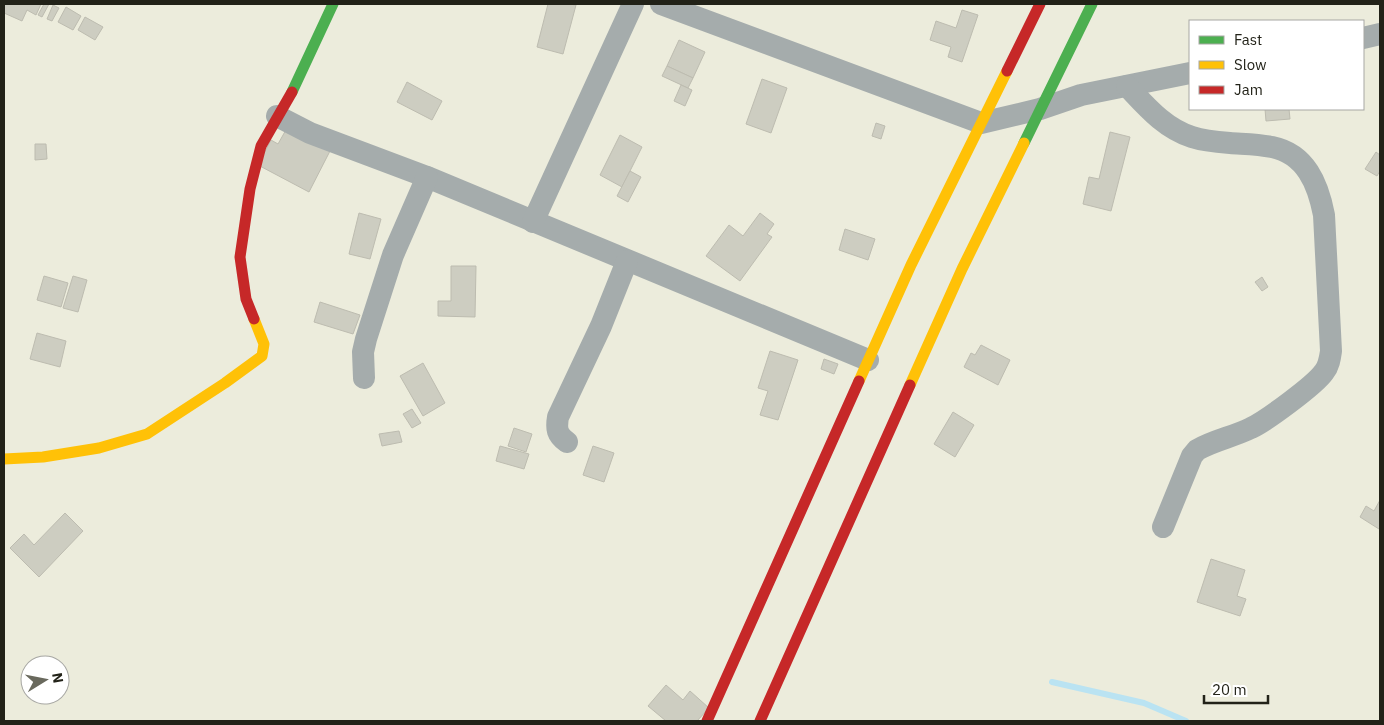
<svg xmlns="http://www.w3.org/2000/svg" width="1384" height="725" font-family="'IBM Plex Sans',sans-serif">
	<rect width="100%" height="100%" fill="#ececdc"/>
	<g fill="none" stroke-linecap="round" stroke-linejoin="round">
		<path stroke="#bae3f2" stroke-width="6" d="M 1052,682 L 1144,703 L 1186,721"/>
	</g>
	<g fill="#cdcdc1" stroke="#bdbcb0">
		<path d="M 4,4 L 41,4 L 36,15 L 27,10 L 22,21 L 4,13 Z"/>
		<path d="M 44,4 L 49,4 L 42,17 L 38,15 Z"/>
		<path d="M 548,4 L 569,4 L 576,5 L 563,54 L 537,47 Z"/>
		<path d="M 53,5 L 59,8 L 52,21 L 47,19 Z"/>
		<path d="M 66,7 L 81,16 L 73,30 L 58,22 Z"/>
		<path d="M 962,10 L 978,15 L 962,62 L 948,57 L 951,47 L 930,40 L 936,21 L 956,28 Z"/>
		<path d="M 85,17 L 103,27 L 95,40 L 78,30 Z"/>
		<path d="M 679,40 L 705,52 L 693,78 L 667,66 Z"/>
		<path d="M 667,66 L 693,78 L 688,88 L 662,76 Z"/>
		<path d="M 762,79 L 787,88 L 771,133 L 746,124 Z"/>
		<path d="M 407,82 L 442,101 L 432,120 L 397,102 Z"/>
		<path d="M 681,85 L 692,90 L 685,106 L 674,101 Z"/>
		<path d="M 1265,109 L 1289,109 L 1290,119 L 1266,121 Z"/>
		<path d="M 876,123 L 885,126 L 881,139 L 872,136 Z"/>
		<path d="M 287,128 L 330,151 L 309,192 L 258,165 L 271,140 L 278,144 Z"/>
		<path d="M 1110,132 L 1130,137 L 1111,211 L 1083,204 L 1089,177 L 1099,179 Z"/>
		<path d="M 620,135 L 642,147 L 622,187 L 600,175 Z"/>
		<path d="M 35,144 L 46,144 L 47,159 L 35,160 Z"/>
		<path d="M 1376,152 L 1380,155 L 1380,171 L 1377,176 L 1365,169 Z"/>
		<path d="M 630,171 L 641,177 L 628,202 L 617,196 Z"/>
		<path d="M 359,213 L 381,219 L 370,259 L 349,254 Z"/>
		<path d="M 760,213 L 774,224 L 767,234 L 772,237 L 740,281 L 706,256 L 729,225 L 743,236 Z"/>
		<path d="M 845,229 L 875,239 L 868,260 L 839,250 Z"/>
		<path d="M 451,266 L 476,266 L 475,317 L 438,316 L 438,301 L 451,301 Z"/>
		<path d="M 44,276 L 68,283 L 61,307 L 37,300 Z"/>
		<path d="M 73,276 L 87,280 L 78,312 L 63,308 Z"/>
		<path d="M 1262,277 L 1268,287 L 1262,291 L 1255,282 Z"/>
		<path d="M 320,302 L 360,315 L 353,334 L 314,322 Z"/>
		<path d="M 37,333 L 66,341 L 60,367 L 30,359 Z"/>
		<path d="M 981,345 L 1010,360 L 998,385 L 964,367 L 971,353 L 975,355 Z"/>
		<path d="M 770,351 L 798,360 L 778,420 L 760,415 L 768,391 L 758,388 Z"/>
		<path d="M 824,359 L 838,364 L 834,374 L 821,369 Z"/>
		<path d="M 423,363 L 445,403 L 423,416 L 400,376 Z"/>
		<path d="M 412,409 L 421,423 L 412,428 L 403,414 Z"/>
		<path d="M 953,412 L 974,425 L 955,457 L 934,444 Z"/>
		<path d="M 514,428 L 532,434 L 526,452 L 508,446 Z"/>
		<path d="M 399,431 L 402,442 L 382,446 L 379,434 Z"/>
		<path d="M 500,446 L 529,454 L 524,469 L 496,461 Z"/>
		<path d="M 593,446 L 614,453 L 604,482 L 583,475 Z"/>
		<path d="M 1380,500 L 1380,527 L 1379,529 L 1360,517 L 1366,506 L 1374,511 Z"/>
		<path d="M 65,513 L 83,531 L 39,577 L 10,548 L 24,534 L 34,545 Z"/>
		<path d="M 1211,559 L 1245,570 L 1237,596 L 1246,599 L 1240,616 L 1197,602 Z"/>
		<path d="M 666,685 L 683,700 L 690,691 L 709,708 L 697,721 L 666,721 L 648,706 Z"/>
	</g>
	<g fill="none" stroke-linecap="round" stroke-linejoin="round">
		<g stroke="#a5acac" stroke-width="22">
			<path d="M 661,4 L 981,123 L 1040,109 L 1081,95 L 1190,73"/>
			<path d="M 1363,38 L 1380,34"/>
			<path d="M 1127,86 C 1146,106 1164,128 1192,137 C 1204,141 1217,142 1230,143 C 1243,144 1258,144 1272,147 C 1306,154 1318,184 1324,215 L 1331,351 C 1330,358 1329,366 1324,372 C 1315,385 1266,421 1251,428 C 1233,437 1214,440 1197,450 L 1192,456 L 1163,527"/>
			<path d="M 277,116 L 310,133 L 427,177 L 868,360"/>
			<path d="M 533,222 L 633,4"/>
			<path d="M 364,378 L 363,352 L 366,339 L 393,255 L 427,177"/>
			<path d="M 567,442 C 557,435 556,429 558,417 L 601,326 L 627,261"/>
		</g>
		<g stroke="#4caf50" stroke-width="11">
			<path d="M 292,92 L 333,4"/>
			<path d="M 1024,143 L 1092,4"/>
		</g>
		<g stroke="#ffc107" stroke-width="11">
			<path d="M 859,381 L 911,265 L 1007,71"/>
			<path d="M 910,385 L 962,269 L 1024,143"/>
			<path d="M 4,459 L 43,457 L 99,448 L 147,434 L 225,383 L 262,356 L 264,344 L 254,319"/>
		</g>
		<g stroke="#c62828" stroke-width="11">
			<path d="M 1007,71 L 1040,4"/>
			<path d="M 254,319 L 246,299 L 240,257 L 250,189 L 261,146 L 292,92"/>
			<path d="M 707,721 L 859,381"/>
			<path d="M 760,721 L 910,385"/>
		</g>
	</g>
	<rect width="1384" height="725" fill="none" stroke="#222218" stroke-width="10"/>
	<rect x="1189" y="20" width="175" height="90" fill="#ffffff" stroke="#a7a7a3"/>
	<rect x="1199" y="36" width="25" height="8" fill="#4caf50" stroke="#a7a7a3"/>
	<text x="1234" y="45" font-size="15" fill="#222218">Fast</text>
	<rect x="1199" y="61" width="25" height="8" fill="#ffc107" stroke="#a7a7a3"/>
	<text x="1234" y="70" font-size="15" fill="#222218">Slow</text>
	<rect x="1199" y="86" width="25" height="8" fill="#c62828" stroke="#a7a7a3"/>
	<text x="1234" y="95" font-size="15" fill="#222218">Jam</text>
	<g transform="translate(45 680) rotate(80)"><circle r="24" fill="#ffffff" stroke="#a7a7a3"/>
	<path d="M0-4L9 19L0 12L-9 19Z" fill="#69695d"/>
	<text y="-8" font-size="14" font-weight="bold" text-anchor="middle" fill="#222218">N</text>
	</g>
	<path d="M1204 695v8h64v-8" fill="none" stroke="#222218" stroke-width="2.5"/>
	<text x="1212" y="695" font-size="15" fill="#222218" stroke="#ffffff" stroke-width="4" paint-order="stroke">20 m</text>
</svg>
